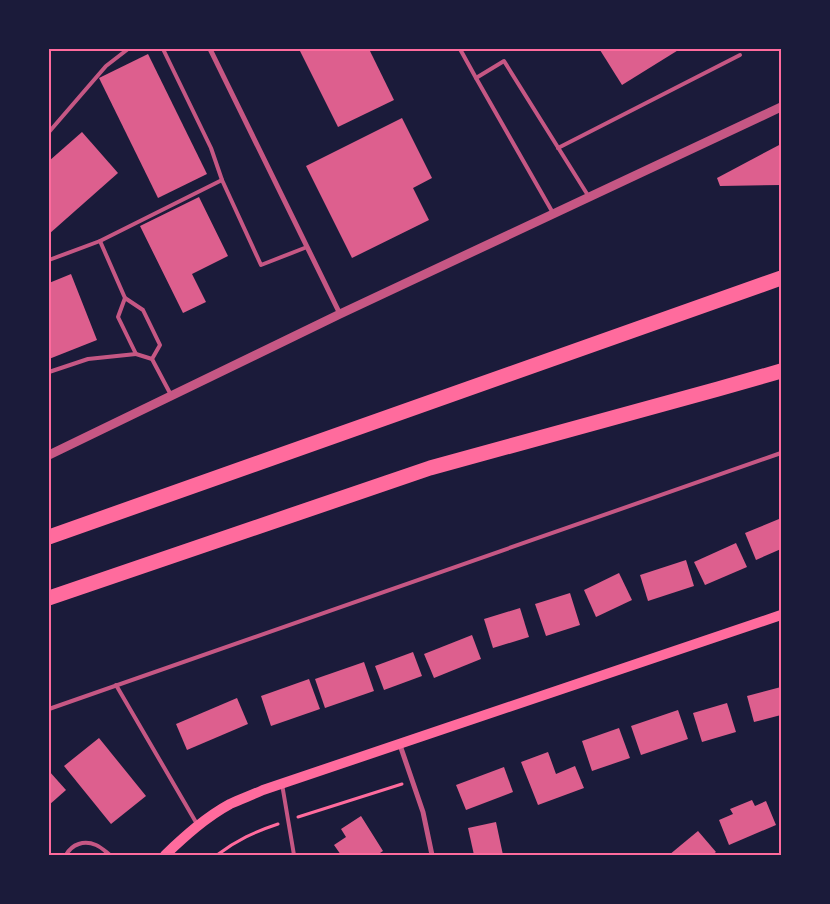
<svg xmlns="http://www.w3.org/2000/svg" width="830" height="904" font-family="'Fira Sans Condensed',sans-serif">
	<rect width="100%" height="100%" fill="#1b1b3a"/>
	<g fill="#dd5f8e">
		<path d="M 299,49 L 369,49 L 394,100 L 338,127 Z"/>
		<path d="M 602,49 L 680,49 L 622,85 L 600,50 Z"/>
		<path d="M 148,54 L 207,174 L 158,198 L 99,78 Z"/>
		<path d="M 402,118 L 432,178 L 413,188 L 429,220 L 352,258 L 306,166 Z"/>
		<path d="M 82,132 L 118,173 L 49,234 L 49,161 Z"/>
		<path d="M 781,144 L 781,185 L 720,186 L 717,178 Z"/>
		<path d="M 199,197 L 228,256 L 192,274 L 206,302 L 183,313 L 140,226 Z"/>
		<path d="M 71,274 L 97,340 L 49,359 L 49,283 Z"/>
		<path d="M 779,519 L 781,525 L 781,549 L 756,560 L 745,533 Z"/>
		<path d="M 736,543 L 747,567 L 705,585 L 694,562 Z"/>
		<path d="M 686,560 L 694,586 L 648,601 L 640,575 Z"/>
		<path d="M 619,573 L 632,600 L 596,617 L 584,590 Z"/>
		<path d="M 570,593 L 580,625 L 546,636 L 535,604 Z"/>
		<path d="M 520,608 L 529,637 L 493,648 L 484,619 Z"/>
		<path d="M 472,635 L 481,659 L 434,678 L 424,654 Z"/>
		<path d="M 413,652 L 422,676 L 384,690 L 375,666 Z"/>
		<path d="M 364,662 L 374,691 L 325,708 L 315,679 Z"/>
		<path d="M 309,679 L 320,709 L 271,726 L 261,696 Z"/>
		<path d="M 781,687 L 781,715 L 754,722 L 747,696 Z"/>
		<path d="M 237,698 L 248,724 L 187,750 L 176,724 Z"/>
		<path d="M 727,703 L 736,732 L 702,742 L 693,713 Z"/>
		<path d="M 678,710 L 688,739 L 641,755 L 631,726 Z"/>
		<path d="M 619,728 L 630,758 L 592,771 L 582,741 Z"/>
		<path d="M 99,738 L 146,796 L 111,824 L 64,766 Z"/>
		<path d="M 548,752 L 556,774 L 575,766 L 584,788 L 538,805 L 521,762 Z"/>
		<path d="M 504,767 L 513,792 L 466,810 L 456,785 Z"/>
		<path d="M 49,771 L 66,790 L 49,805 Z"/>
		<path d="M 752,800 L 755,806 L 766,801 L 776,825 L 729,845 L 719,820 L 733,814 L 730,809 Z"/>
		<path d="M 361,816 L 383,851 L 377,855 L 341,855 L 334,845 L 346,837 L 341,829 Z"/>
		<path d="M 496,822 L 503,855 L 474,855 L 468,828 Z"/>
		<path d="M 698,831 L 716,852 L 712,855 L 669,855 Z"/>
	</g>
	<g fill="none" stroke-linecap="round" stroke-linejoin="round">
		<g stroke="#ff6b9d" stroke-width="3">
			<path d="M 298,817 L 402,784"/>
			<path d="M 217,855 C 237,840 254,832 278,824"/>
		</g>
		<g stroke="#c65784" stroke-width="4">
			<path d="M 163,49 L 211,148 L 222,180 L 261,265 L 307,247"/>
			<path d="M 460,49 L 476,78"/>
			<path d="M 49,132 L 106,66 L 128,49"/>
			<path d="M 558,148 L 740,55"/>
			<path d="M 553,213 L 476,78 L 504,61 L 589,197"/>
			<path d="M 100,241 L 222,180"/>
			<path d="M 49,260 L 100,241 L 125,298 L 143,310 L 160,345 L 152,359"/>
			<path d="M 125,298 L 118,317 L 136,354 L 152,359 L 171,395"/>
			<path d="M 49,372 L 88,359 L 136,354"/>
			<path d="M 116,685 L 197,824"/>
			<path d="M 49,709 L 781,453"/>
			<path d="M 282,784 L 294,855"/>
			<path d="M 66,855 C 72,844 84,840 96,845 C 101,847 106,852 110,855"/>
		</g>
		<g stroke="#c65784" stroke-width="5">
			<path d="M 210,49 L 340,314"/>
			<path d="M 400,745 L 423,812 L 432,855"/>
		</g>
		<path stroke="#c65784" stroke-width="9" d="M 49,455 L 340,314 L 781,107"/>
		<path stroke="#ff6b9d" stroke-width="10" d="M 165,855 C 185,836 206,817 230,804 C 241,799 252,795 263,790 L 781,615"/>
		<g stroke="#ff6b9d" stroke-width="15">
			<path d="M 49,537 L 781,278"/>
			<path d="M 49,598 L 430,468 L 718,389 L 781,371"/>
		</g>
	</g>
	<rect width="830" height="904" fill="none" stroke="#1b1b3a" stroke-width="100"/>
	<rect x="50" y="50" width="730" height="804" fill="none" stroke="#ff6b9d" stroke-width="2"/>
</svg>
